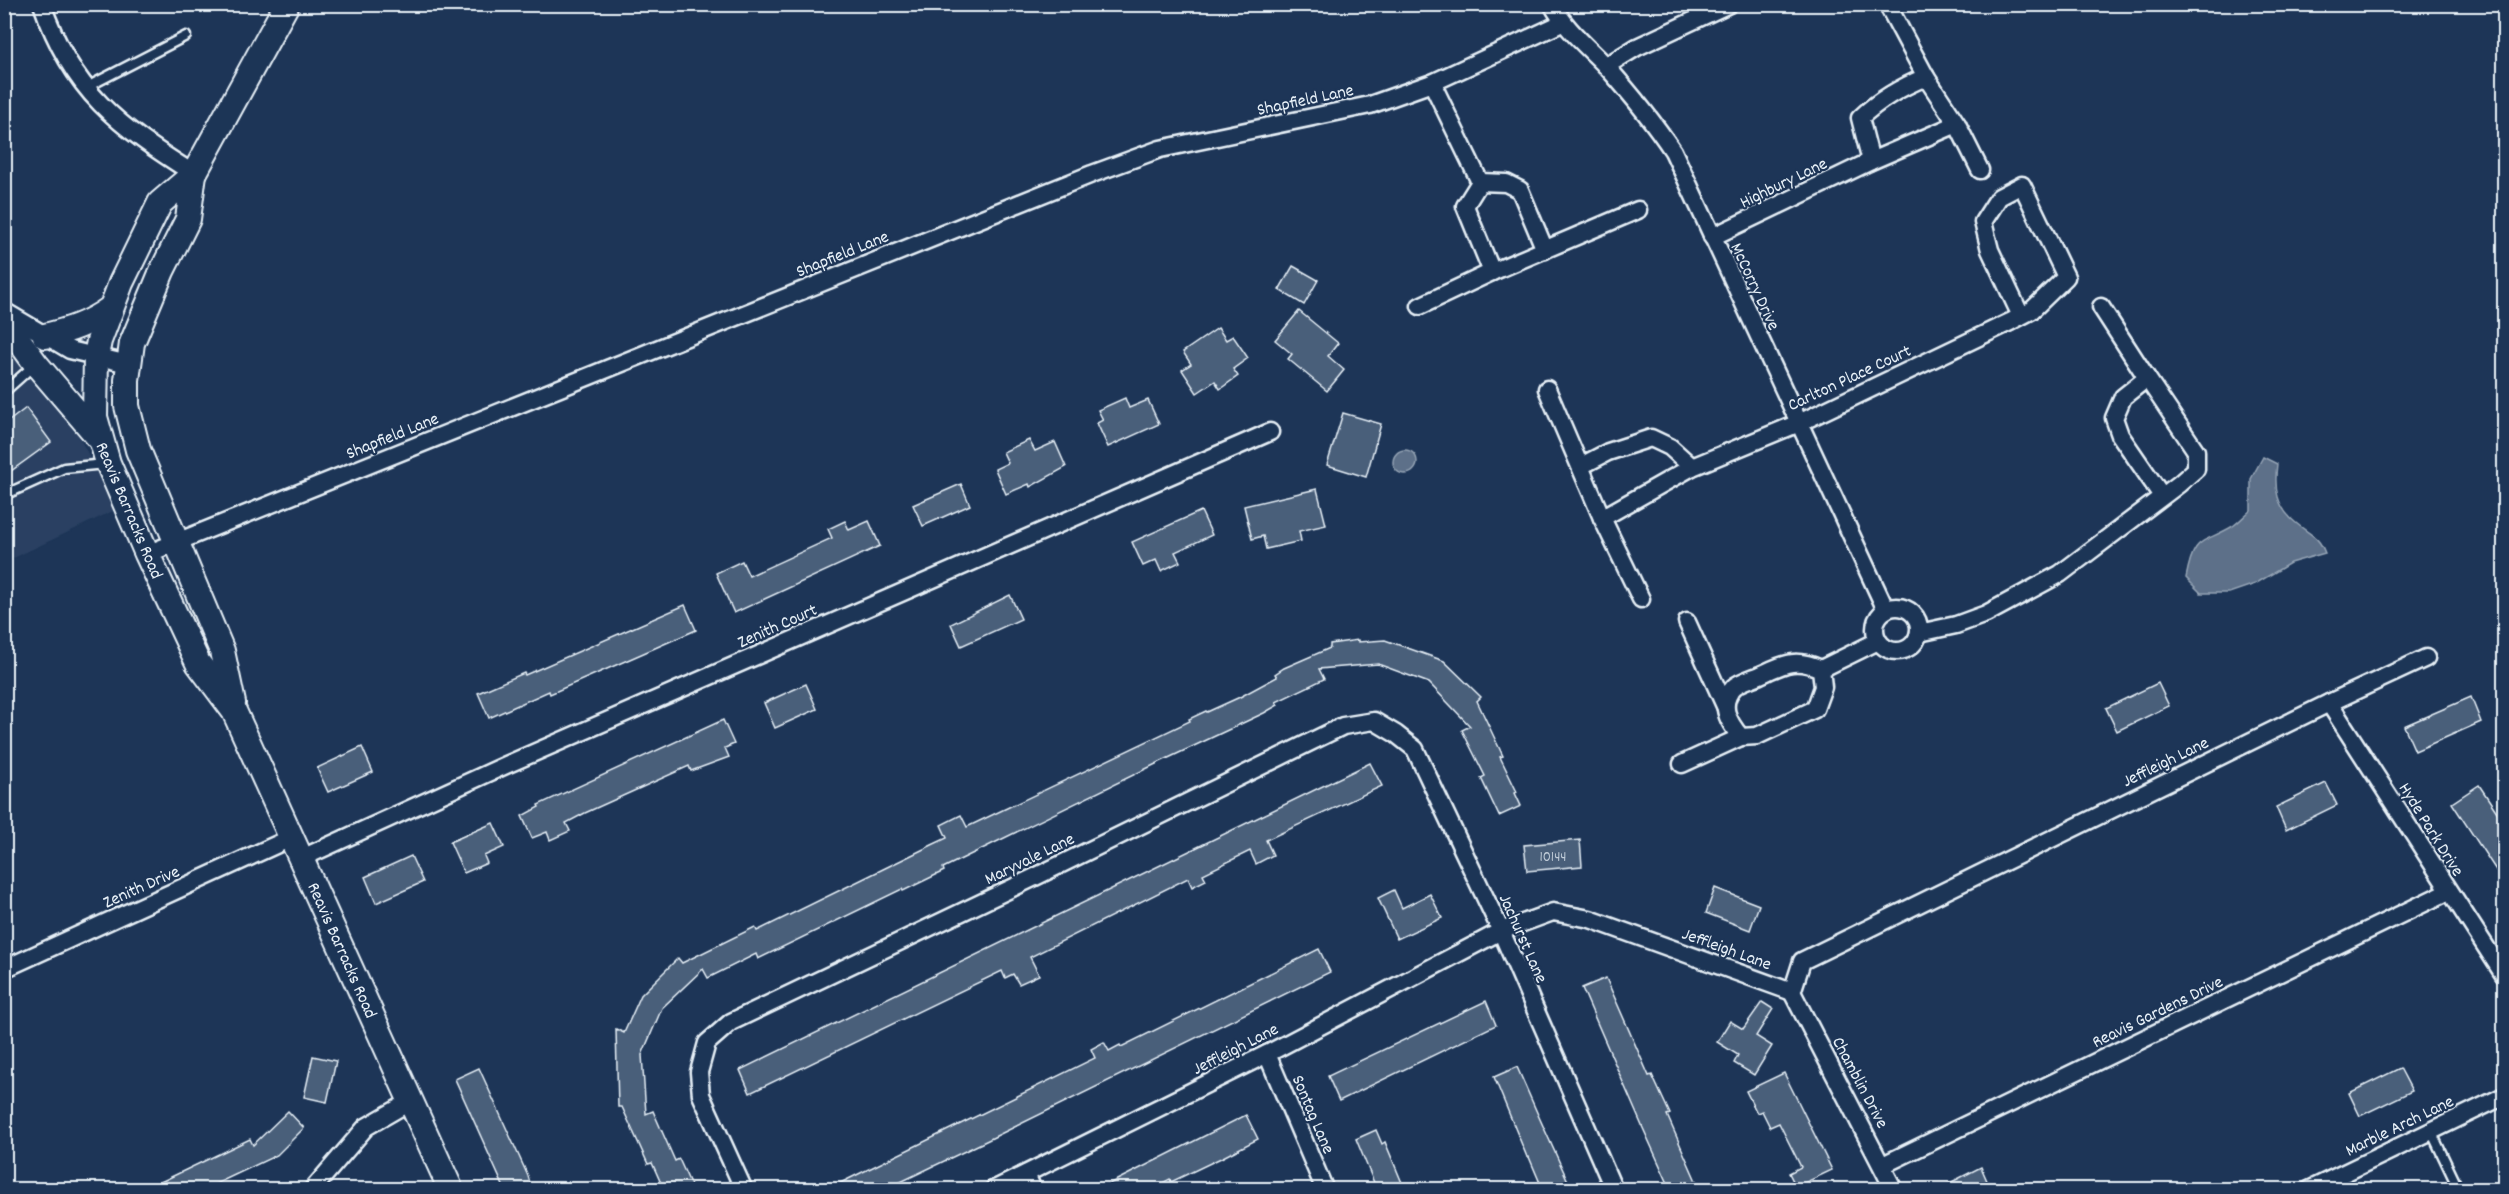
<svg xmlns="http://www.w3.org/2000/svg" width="2509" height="1194" font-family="Dekko,sans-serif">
	<rect width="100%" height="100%" fill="#1d3557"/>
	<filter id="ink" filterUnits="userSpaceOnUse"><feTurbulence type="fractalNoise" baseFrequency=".0167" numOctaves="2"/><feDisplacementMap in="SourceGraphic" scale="12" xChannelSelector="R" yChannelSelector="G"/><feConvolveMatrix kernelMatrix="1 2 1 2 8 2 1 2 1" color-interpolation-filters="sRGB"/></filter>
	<g filter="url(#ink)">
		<path fill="#2a4162" d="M 15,350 L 71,422 L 117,509 L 5,562 L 4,360 Z"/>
		<g fill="#5d7089" stroke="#95a4b5" stroke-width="1.5">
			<circle cx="1405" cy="462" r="12"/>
			<path d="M 2263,457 L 2277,464 C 2274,488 2276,507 2296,523 C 2310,535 2318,535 2325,553 L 2290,563 L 2255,584 L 2229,593 L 2201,593 L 2186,578 C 2194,535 2201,545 2233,526 C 2239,522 2245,515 2251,510 L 2251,479 Z"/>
		</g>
		<g fill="#495e7a" stroke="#e8f1f8" stroke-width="1.5">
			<path d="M 1293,266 L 1318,280 L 1304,305 L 1279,290 Z"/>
			<path d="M 1299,311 L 1338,343 L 1328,356 L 1344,370 L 1327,391 L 1288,359 L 1292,354 L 1275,340 Z"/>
			<path d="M 1218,328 L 1226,340 L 1233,336 L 1248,358 L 1233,369 L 1238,376 L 1220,389 L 1215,381 L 1197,393 L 1182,370 L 1191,364 L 1183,352 Z"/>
			<path d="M 1125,398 L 1129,408 L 1148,400 L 1159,424 L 1108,447 L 1097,423 L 1103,420 L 1098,410 Z"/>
			<path d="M 26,408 L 51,442 L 4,476 L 4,425 Z"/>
			<path d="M 1343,413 L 1381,424 L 1366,477 L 1327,465 Z"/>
			<path d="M 1029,440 L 1035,451 L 1055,442 L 1066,467 L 1030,487 L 1029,484 L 1006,494 L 995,469 L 1008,463 L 1003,452 Z"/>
			<path d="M 961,484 L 970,505 L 923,526 L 913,505 Z"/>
			<path d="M 1317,489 L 1326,525 L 1299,531 L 1301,541 L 1266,549 L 1263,536 L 1252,539 L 1244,506 Z"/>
			<path d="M 1201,511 L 1212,535 L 1175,552 L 1180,562 L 1161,571 L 1156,560 L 1143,566 L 1132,542 Z"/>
			<path d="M 845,521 L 849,530 L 869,521 L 880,546 L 734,613 L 716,573 L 742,561 L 749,576 L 832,538 L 828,529 Z"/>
			<path d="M 1010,595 L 1021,619 L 961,646 L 951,624 Z"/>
			<path d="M 685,605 L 696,630 L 550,694 L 549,691 L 489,718 L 478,693 L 524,673 L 525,675 Z"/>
			<path d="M 1358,640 L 1358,642 L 1385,640 L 1444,661 L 1481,697 L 1477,701 L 1503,756 L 1500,757 L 1517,792 L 1515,793 L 1521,806 L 1499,816 L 1481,778 L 1485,776 L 1462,730 L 1470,726 L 1429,683 L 1378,664 L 1319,669 L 1324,679 L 1276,702 L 1278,705 L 1264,713 L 1162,761 L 943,868 L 944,871 L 903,891 L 902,889 L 758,959 L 756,954 L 708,978 L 703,969 L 662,1008 L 642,1055 L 646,1114 L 653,1111 L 675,1161 L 679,1159 L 693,1190 L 664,1190 L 652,1163 L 648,1164 L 622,1107 L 618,1107 L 616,1029 L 624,1033 L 641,995 L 678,958 L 682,963 L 755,927 L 757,931 L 932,845 L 947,838 L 941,825 L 961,815 L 967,827 L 1190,721 L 1189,719 L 1206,711 L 1207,712 L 1240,697 L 1277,677 L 1275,674 L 1284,668 L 1330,648 L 1330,644 Z"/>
			<path d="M 2158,683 L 2169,706 L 2117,731 L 2106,708 Z"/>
			<path d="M 806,684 L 817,709 L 775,728 L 764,703 Z"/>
			<path d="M 2471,697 L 2481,722 L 2415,751 L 2404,726 Z"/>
			<path d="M 723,720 L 734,744 L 725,748 L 729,757 L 691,771 L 689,766 L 585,813 L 566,823 L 570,831 L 550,840 L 547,832 L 532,838 L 522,816 L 539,807 L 538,805 Z"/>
			<path d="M 362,747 L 373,772 L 328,792 L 317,768 Z"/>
			<path d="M 1370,763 L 1382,786 L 1266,840 L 1273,855 L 1256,864 L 1250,851 L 1203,874 L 1206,880 L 1192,887 L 1188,878 L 1030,957 L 1039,975 L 1019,984 L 1013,974 L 1005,978 L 1002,971 L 750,1093 L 740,1070 Z"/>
			<path d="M 2326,783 L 2337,805 L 2286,830 L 2276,807 Z"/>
			<path d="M 2479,785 L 2505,824 L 2505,884 L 2452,803 Z"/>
			<path d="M 493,823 L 504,847 L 484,856 L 487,863 L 464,873 L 450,842 Z"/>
			<path d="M 1580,840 L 1582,866 L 1527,871 L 1524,845 Z"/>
			<path d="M 411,856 L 423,882 L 376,903 L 365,877 Z"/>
			<path d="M 1715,888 L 1759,905 L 1750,930 L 1706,913 Z"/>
			<path d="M 1394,890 L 1402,908 L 1430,894 L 1442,918 L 1397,939 L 1378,898 Z"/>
			<path d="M 1319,949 L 1330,972 L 988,1140 L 884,1190 L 826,1190 L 1095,1058 L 1091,1049 L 1104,1042 L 1109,1051 L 1120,1045 L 1121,1047 Z"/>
			<path d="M 1606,978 L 1649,1076 L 1652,1075 L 1670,1114 L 1667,1115 L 1700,1190 L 1671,1190 L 1642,1126 L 1582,988 Z"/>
			<path d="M 1486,1001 L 1496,1025 L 1339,1101 L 1328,1076 Z"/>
			<path d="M 1762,1002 L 1773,1009 L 1756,1036 L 1772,1046 L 1754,1075 L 1734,1063 L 1738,1055 L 1717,1042 L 1730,1021 L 1743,1029 Z"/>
			<path d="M 313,1056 L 336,1061 L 327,1102 L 304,1097 Z"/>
			<path d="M 1517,1067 L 1539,1117 L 1572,1190 L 1543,1190 L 1529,1157 L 1527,1157 L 1494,1077 Z"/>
			<path d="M 479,1068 L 528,1176 L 532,1190 L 505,1190 L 455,1079 Z"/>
			<path d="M 2400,1068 L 2412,1091 L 2360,1116 L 2349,1093 Z"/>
			<path d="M 1784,1073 L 1832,1170 L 1796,1187 L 1789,1173 L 1801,1167 L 1779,1123 L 1770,1127 L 1762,1111 L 1757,1113 L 1746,1091 Z"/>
			<path d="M 288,1111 L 304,1128 L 277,1155 L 203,1190 L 144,1190 L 250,1139 L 253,1145 Z"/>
			<path d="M 1246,1115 L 1258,1139 L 1223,1157 L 1171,1182 L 1170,1179 L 1149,1190 L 1097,1190 Z"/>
			<path d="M 1376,1130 L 1382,1144 L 1385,1142 L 1405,1190 L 1377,1190 L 1356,1139 Z"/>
			<path d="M 1981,1167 L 1991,1190 L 1936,1190 Z"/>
		</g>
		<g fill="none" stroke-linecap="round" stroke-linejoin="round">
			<g stroke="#e8f1f8" stroke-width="13">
				<g id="service">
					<path d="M 85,88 L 186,36"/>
					<path d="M 4,392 L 33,366"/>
					<path d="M 4,495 L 64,468 L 105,464"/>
					<path d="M 2431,1131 L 2459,1190"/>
				</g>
			</g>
			<g stroke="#e8f1f8" stroke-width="21">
				<g id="minor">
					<path d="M 42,4 C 72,92 118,126 194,174"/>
					<path d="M 1552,4 C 1566,30 1587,46 1607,67 C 1631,94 1653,121 1673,151 L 1886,610"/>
					<path d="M 1887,4 L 1926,77 L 1957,124 L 1980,170"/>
					<path d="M 1606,66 L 1637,47 L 1729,4"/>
					<path d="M 1432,83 L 1480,182"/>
					<path d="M 1871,161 L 1860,118 C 1880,99 1901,87 1926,77"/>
					<path d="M 1480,182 L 1506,183 L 1520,190 L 1545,250"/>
					<path d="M 1480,182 L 1465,206 L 1492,272"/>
					<path d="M 1712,237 L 1871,161 L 1957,124"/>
					<path d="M 1420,306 L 1492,272 L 1638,210"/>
					<path d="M 2101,307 L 2147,378"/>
					<path d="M 4,311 L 70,350 L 128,364"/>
					<path d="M 1547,389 L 1602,518 L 1641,599"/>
					<path d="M 1581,466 L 1608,452 L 1651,438 L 1670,447 L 1692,467"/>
					<path d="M 1602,518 L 1692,467 L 1799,423 L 2010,322 L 2031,311 L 2066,277 L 2022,185 L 1999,197 L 1983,222 L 1990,250 L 2021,316"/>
					<path d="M 147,554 L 1092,174 L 1160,149 L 1370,105 L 1432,83 L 1562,23"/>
					<circle cx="1897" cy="629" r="22"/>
					<path d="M 1687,622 L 1725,706"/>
					<path d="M 1919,633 L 1956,625 L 1986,614 L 2060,574 L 2179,484 L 2196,469 L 2196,451 L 2147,378 L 2123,397 L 2114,418 L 2120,435 L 2162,496"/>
					<path d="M 1821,669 C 1795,657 1784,664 1760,675 C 1753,678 1739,682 1734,687 C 1718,704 1728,722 1741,737 L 1757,736 L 1815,709 L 1823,687 L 1821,669 L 1878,641"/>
					<path d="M 2329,703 L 2504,975"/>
					<path d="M 1682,764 L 1741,737"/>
					<path d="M 302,858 L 506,765 L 1270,432"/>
					<path d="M 4,969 L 293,837"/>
					<path d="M 1792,992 L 1894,1190"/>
					<path d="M 1267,1054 L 1325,1190"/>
					<path d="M 1883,1165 L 2449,891"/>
					<path d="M 1026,1174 L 1033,1190"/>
					<path d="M 312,1190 L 366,1127 L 411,1101"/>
					<path d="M 744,1190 L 701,1095 L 699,1072 L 707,1043 L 731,1022 L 1035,877 L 1343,726 L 1374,721 L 1396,734 L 1415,749 L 1501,931 L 1614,1190"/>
					<path d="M 993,1190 L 1267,1054 L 1501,931 L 1553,912 L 1590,919 L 1792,992 L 1802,961 L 2329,703 L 2426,658"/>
					<path d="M 2309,1190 L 2504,1096"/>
				</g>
			</g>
			<g stroke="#e8f1f8" stroke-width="28">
				<g id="secondary">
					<path d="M 287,4 L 194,174 L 160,203 L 121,283 L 99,341 L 96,356 L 95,417 L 108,463 L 147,554 L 198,663 L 234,711 L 451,1190"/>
					<path d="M 194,174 L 188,219 L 162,271 L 132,343 L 127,380 L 127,406 L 138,450 L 222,651 L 233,703"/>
					<path d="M 4,320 L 36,364 L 99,438"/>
					<path d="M 45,336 C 70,330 89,324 111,308"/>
				</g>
			</g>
			<use href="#service" stroke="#1d3557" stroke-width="8"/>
			<use href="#minor" stroke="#1d3557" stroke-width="16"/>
			<use href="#secondary" stroke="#1d3557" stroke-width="24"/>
		</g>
	</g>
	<g text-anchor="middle" stroke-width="4.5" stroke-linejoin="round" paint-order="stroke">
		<g font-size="15" fill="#c0ccd8">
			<text x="1553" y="861">10144</text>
		</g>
		<g font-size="18" fill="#e8f1f8" stroke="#1d3557">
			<text transform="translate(1305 99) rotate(-12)" y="6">Shapfield Lane</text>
			<text transform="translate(1783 182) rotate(-26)" y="6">Highbury Lane</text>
			<text transform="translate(842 253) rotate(-22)" y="6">Shapfield Lane</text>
			<text transform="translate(1756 286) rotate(65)" y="6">McCorry Drive</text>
			<text transform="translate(1849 377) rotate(-25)" y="6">Carlton Place Court</text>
			<text transform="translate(392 435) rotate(-22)" y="6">Shapfield Lane</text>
			<text transform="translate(130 510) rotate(67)" y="6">Reavis Barracks Road</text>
			<text transform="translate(777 625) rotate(-24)" y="6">Zenith Court</text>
			<text transform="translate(2165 761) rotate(-26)" y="6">Jeffleigh Lane</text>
			<text transform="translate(2432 829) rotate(58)" y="6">Hyde Park Drive</text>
			<text transform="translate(1029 858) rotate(-26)" y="6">Maryvale Lane</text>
			<text transform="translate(141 886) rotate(-24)" y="6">Zenith Drive</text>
			<text transform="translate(1524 938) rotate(66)" y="6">Jachurst Lane</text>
			<text transform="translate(1727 948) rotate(20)" y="6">Jeffleigh Lane</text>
			<text transform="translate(343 950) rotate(66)" y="6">Reavis Barracks Road</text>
			<text transform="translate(2157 1011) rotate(-26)" y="6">Reavis Gardens Drive</text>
			<text transform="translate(1235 1048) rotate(-27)" y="6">Jeffleigh Lane</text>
			<text transform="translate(1861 1082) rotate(62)" y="6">Chamblin Drive</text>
			<text transform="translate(1314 1114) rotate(67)" y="6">Sontag Lane</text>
			<text transform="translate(2399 1125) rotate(-26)" y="6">Marble Arch Lane</text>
		</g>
	</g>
	<rect width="2509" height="1194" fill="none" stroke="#1d3557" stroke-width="24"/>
	<rect x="12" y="12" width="2485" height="1170" fill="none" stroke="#e8f1f8" stroke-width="2" filter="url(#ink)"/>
</svg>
